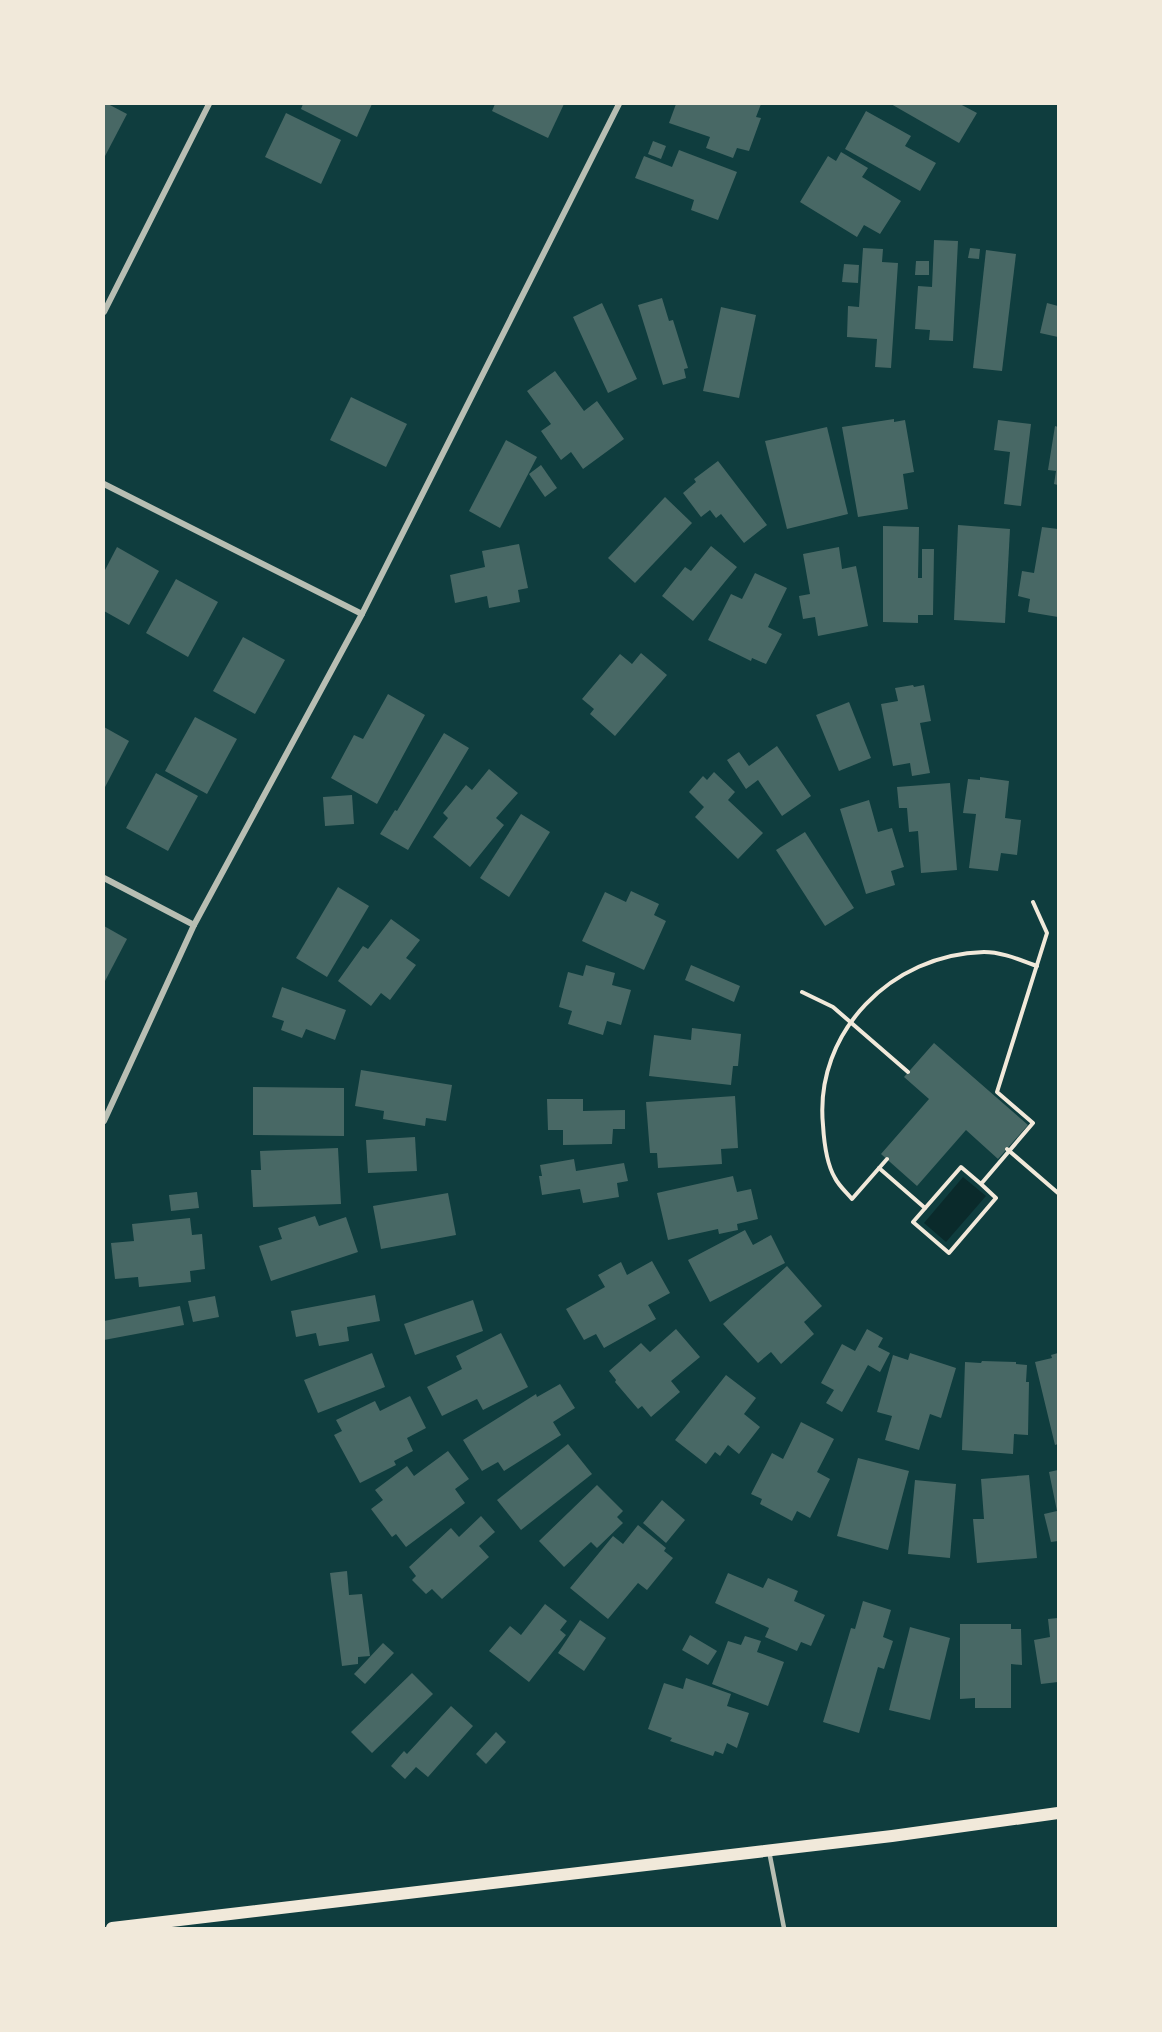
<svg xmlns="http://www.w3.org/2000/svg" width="1162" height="2032" font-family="'Nunito Sans',sans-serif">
	<rect width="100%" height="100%" fill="#0f3d3e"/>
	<path fill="#0a2a2b" d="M 963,1177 L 986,1196 L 946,1242 L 924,1223 Z"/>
	<g fill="#486865">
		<path d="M 104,104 L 108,104 L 127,114 L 104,158 Z"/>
		<path d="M 303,104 L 372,104 L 357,137 L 301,109 Z"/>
		<path d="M 495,104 L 564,104 L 548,138 L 492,111 Z"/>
		<path d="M 676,104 L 761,104 L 756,117 L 761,118 L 749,151 L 737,148 L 733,158 L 706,148 L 710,137 L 669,123 Z"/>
		<path d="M 891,104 L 960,104 L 977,113 L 959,143 Z"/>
		<path d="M 866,111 L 911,136 L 905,146 L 936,163 L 920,191 L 845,149 Z"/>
		<path d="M 286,113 L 341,140 L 321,184 L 265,157 Z"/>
		<path d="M 653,141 L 666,146 L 661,159 L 648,154 Z"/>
		<path d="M 679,150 L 737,172 L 718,220 L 691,210 L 694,200 L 635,178 L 644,156 L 672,167 Z"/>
		<path d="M 841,152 L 868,168 L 862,177 L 901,201 L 880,234 L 864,225 L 857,237 L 800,202 L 828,156 L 836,161 Z"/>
		<path d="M 934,240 L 958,241 L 953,341 L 929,340 L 930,330 L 915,329 L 918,286 L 932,287 Z"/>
		<path d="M 863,248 L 883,249 L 882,262 L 898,263 L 891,368 L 875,367 L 877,339 L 847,337 L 848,306 L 859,307 Z"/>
		<path d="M 970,248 L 980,249 L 979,259 L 968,258 Z"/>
		<path d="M 986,250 L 1016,254 L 1002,371 L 973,368 Z"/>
		<path d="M 916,261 L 929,261 L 929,275 L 915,275 Z"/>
		<path d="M 844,264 L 859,265 L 858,283 L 842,282 Z"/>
		<path d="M 662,298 L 669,321 L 673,320 L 688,368 L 684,369 L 686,378 L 663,385 L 638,305 Z"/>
		<path d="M 602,303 L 637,379 L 608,393 L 573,317 Z"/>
		<path d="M 1047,303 L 1058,306 L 1058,337 L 1040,333 Z"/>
		<path d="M 721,307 L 756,315 L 739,398 L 703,391 Z"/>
		<path d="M 555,371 L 584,411 L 597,401 L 624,439 L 583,469 L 571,452 L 561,460 L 541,431 L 551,424 L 527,391 Z"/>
		<path d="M 351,397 L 407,424 L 386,467 L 330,440 Z"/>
		<path d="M 894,419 L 894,422 L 905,420 L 914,472 L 903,474 L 908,509 L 858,517 L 842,427 Z"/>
		<path d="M 998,420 L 1031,424 L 1021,506 L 1004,504 L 1010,452 L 994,450 Z"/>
		<path d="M 1055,426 L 1058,427 L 1058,485 L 1054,484 L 1056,471 L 1048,470 Z"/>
		<path d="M 827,427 L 848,514 L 787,529 L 765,441 Z"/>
		<path d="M 506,440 L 537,457 L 500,528 L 469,511 Z"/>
		<path d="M 718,461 L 767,525 L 744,543 L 721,514 L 716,518 L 710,510 L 701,517 L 683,493 L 696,482 L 694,479 Z"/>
		<path d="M 541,465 L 557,488 L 545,497 L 529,474 Z"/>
		<path d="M 665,497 L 692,523 L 635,583 L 608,558 Z"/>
		<path d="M 958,525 L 1010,529 L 1005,623 L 954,620 Z"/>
		<path d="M 883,526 L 919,527 L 918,578 L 922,578 L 922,549 L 934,549 L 933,615 L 918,615 L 918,623 L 883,622 Z"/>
		<path d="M 1042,527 L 1058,529 L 1058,617 L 1028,612 L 1030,599 L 1018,596 L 1022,571 L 1034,573 Z"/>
		<path d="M 519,544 L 528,588 L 518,590 L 520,602 L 489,608 L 487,596 L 455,603 L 450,575 L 485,567 L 482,551 Z"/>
		<path d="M 711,546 L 737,567 L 693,621 L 662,596 L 685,567 L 691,571 Z"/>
		<path d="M 117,547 L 159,571 L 129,625 L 104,611 L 104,572 Z"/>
		<path d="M 839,547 L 842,569 L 856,566 L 868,626 L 818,636 L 815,617 L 803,619 L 799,596 L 810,594 L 803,554 Z"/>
		<path d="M 755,573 L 787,588 L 768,627 L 782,634 L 766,664 L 752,658 L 751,661 L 708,640 L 731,594 L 742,599 Z"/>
		<path d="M 176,579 L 218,602 L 188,657 L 146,633 Z"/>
		<path d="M 243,637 L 285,660 L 255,714 L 213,691 Z"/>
		<path d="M 641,653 L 667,675 L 615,736 L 590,714 L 594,709 L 582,699 L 620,654 L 632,664 Z"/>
		<path d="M 913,685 L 914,687 L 924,685 L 931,721 L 920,723 L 930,773 L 912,776 L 910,763 L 893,766 L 881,704 L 898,701 L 895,688 Z"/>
		<path d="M 388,694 L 425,715 L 377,804 L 331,778 L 354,735 L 363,739 Z"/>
		<path d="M 849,702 L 871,758 L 839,771 L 816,715 Z"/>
		<path d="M 195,717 L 237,739 L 207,794 L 165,771 Z"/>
		<path d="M 104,727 L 129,741 L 104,789 Z"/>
		<path d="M 444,733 L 469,748 L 408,850 L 380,834 L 395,810 L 397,811 Z"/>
		<path d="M 777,746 L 811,796 L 782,816 L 758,780 L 746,789 L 727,760 L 739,752 L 749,766 Z"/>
		<path d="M 489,769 L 518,793 L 496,818 L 504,825 L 470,867 L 433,837 L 448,818 L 443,813 L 466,785 L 472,790 Z"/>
		<path d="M 714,772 L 735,792 L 728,800 L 763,833 L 738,859 L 695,817 L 704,807 L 689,792 L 703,776 L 707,780 Z"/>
		<path d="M 156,773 L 198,796 L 168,851 L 126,828 Z"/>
		<path d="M 980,777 L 1009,781 L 1005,818 L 1021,820 L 1017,855 L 1001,853 L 998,871 L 969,868 L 976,814 L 963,813 L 968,779 L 980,780 Z"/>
		<path d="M 950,783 L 957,870 L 921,873 L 918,831 L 909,832 L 907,808 L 899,808 L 897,787 Z"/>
		<path d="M 352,795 L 354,824 L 325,826 L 323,797 Z"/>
		<path d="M 869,800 L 878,832 L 892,828 L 904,867 L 891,871 L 895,885 L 866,894 L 840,809 Z"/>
		<path d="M 521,814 L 550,832 L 509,897 L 480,878 Z"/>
		<path d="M 805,832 L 854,908 L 825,926 L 776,850 Z"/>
		<path d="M 338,887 L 369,906 L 327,977 L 296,958 Z"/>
		<path d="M 631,891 L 659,904 L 654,915 L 666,921 L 644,970 L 582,941 L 605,892 L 626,902 Z"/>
		<path d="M 391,919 L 420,940 L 406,958 L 416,965 L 390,1000 L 381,993 L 371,1006 L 338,981 L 363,946 L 368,949 Z"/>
		<path d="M 104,926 L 127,939 L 104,983 Z"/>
		<path d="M 586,965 L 615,973 L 612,985 L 631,990 L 621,1025 L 607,1021 L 603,1035 L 568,1024 L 572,1011 L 559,1007 L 568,972 L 583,976 Z"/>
		<path d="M 691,965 L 740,986 L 734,1002 L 685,980 Z"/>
		<path d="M 282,987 L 346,1010 L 335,1040 L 306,1029 L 302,1038 L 281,1030 L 284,1021 L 272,1017 Z"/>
		<path d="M 692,1028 L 741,1034 L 738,1066 L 733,1066 L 731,1085 L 649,1076 L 654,1035 L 691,1040 Z"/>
		<path d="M 934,1043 L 1028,1125 L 998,1159 L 966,1130 L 917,1186 L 881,1154 L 929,1099 L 904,1077 Z"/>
		<path d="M 361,1070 L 452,1085 L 446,1121 L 426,1118 L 425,1126 L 383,1119 L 384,1111 L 355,1106 Z"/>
		<path d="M 253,1087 L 344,1088 L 344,1136 L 253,1135 Z"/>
		<path d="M 735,1096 L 738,1148 L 721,1149 L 722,1164 L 658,1168 L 657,1153 L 650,1153 L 646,1102 Z"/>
		<path d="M 547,1099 L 583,1099 L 583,1111 L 625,1110 L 625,1129 L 613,1129 L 612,1144 L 563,1145 L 563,1130 L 548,1130 Z"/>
		<path d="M 415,1137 L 417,1171 L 368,1173 L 366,1140 Z"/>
		<path d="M 338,1148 L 341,1204 L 253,1207 L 251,1170 L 261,1170 L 260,1151 Z"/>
		<path d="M 574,1159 L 576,1171 L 624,1163 L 628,1181 L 617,1183 L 619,1197 L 583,1203 L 580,1189 L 542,1195 L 539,1176 L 542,1176 L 540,1165 Z"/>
		<path d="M 733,1176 L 737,1192 L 751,1189 L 758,1219 L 737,1224 L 738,1230 L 719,1234 L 718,1229 L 668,1240 L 657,1193 Z"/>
		<path d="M 197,1192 L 199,1208 L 171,1211 L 169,1195 Z"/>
		<path d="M 448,1193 L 456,1235 L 381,1249 L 373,1206 Z"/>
		<path d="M 315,1216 L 319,1226 L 346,1217 L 358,1252 L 271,1281 L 259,1246 L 282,1239 L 278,1228 Z"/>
		<path d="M 190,1218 L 192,1235 L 202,1234 L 205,1269 L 190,1271 L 191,1282 L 139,1287 L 138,1277 L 115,1279 L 111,1243 L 134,1241 L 132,1224 Z"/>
		<path d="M 745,1230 L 753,1245 L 771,1235 L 785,1263 L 710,1302 L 688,1260 Z"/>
		<path d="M 652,1261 L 670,1293 L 648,1305 L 656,1319 L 604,1348 L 596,1334 L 584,1340 L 566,1309 L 605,1287 L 598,1275 L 621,1262 L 627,1275 Z"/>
		<path d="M 787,1266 L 822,1306 L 804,1322 L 814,1334 L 781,1364 L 771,1352 L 758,1363 L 723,1324 Z"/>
		<path d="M 375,1295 L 380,1321 L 347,1327 L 349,1341 L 319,1346 L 316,1333 L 296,1337 L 291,1311 Z"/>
		<path d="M 215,1296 L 219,1317 L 193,1322 L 188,1301 Z"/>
		<path d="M 473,1300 L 483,1331 L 415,1355 L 404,1324 Z"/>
		<path d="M 180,1306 L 184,1325 L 104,1340 L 104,1321 Z"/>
		<path d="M 676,1329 L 700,1357 L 671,1381 L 680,1392 L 651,1417 L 642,1406 L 638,1409 L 615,1382 L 616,1380 L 609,1371 L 641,1343 L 650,1352 Z"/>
		<path d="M 867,1329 L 883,1338 L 878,1347 L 890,1353 L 880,1372 L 868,1365 L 842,1412 L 826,1403 L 834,1390 L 821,1383 L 842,1344 L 855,1351 Z"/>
		<path d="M 501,1333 L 528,1387 L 483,1410 L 477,1399 L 442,1416 L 427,1387 L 462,1369 L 456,1356 Z"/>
		<path d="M 372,1353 L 385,1387 L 318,1413 L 304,1380 Z"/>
		<path d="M 910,1353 L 956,1368 L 941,1418 L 930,1414 L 919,1450 L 885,1440 L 892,1416 L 877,1412 L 893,1355 L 908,1360 Z"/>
		<path d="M 1058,1353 L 1058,1444 L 1055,1445 L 1035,1362 L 1052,1358 L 1051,1355 Z"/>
		<path d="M 982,1361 L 1016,1362 L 1016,1364 L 1027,1365 L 1026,1382 L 1029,1382 L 1028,1435 L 1014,1434 L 1013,1454 L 962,1450 L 965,1362 L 981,1363 Z"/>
		<path d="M 726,1375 L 756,1398 L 744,1414 L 760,1427 L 739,1454 L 728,1445 L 720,1456 L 715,1452 L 706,1464 L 675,1440 Z"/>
		<path d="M 560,1384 L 575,1408 L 553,1422 L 561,1435 L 504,1471 L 498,1462 L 482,1471 L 463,1440 L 536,1394 L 537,1397 Z"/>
		<path d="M 410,1396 L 426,1428 L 407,1438 L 413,1451 L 394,1461 L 396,1465 L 360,1483 L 334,1435 L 342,1431 L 336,1420 L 375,1401 L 380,1411 Z"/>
		<path d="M 801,1422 L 834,1439 L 817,1472 L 830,1479 L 810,1518 L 797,1511 L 792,1521 L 760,1504 L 762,1499 L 751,1494 L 772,1453 L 783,1459 Z"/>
		<path d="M 568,1444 L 592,1474 L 521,1530 L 497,1500 Z"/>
		<path d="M 448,1451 L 469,1479 L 455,1489 L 465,1503 L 406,1547 L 396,1534 L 392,1537 L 371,1509 L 383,1500 L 375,1490 L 407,1466 L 414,1476 Z"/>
		<path d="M 858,1458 L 909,1471 L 888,1550 L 837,1536 Z"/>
		<path d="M 1058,1470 L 1058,1541 L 1051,1542 L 1044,1514 L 1057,1511 L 1049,1472 Z"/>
		<path d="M 1029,1475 L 1037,1558 L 977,1563 L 973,1519 L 984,1519 L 981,1479 Z"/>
		<path d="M 915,1480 L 956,1484 L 950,1558 L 908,1554 Z"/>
		<path d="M 597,1485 L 623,1511 L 617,1517 L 623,1523 L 597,1548 L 591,1542 L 564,1567 L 539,1541 Z"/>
		<path d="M 662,1500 L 685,1520 L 666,1543 L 643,1523 Z"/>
		<path d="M 481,1516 L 495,1532 L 479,1546 L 489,1557 L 442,1599 L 432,1589 L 426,1594 L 412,1580 L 416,1576 L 409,1567 L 451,1528 L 459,1537 Z"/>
		<path d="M 638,1525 L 666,1548 L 664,1551 L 673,1558 L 647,1590 L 638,1583 L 608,1619 L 570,1588 L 613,1536 L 623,1544 Z"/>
		<path d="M 347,1571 L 349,1595 L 362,1594 L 370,1656 L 358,1657 L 358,1664 L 342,1666 L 330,1573 Z"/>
		<path d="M 728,1573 L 763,1588 L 768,1578 L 798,1591 L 794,1601 L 825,1615 L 811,1646 L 801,1642 L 797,1651 L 765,1637 L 769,1628 L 715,1603 Z"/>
		<path d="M 863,1601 L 891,1610 L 883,1637 L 893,1641 L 884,1669 L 878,1667 L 859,1733 L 823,1722 L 851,1628 L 855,1629 Z"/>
		<path d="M 545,1604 L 567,1621 L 560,1630 L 566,1635 L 529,1682 L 489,1651 L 510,1626 L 521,1635 Z"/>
		<path d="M 1058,1618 L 1058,1682 L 1041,1684 L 1034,1640 L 1050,1637 L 1048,1619 Z"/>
		<path d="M 580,1620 L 606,1638 L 584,1671 L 558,1653 Z"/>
		<path d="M 960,1624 L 1011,1624 L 1011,1629 L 1021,1629 L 1022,1665 L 1011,1664 L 1011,1708 L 975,1708 L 975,1698 L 960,1699 Z"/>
		<path d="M 910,1627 L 950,1638 L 930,1720 L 889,1710 Z"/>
		<path d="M 690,1635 L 717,1651 L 708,1665 L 682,1650 Z"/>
		<path d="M 745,1636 L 761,1641 L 757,1652 L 784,1662 L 768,1706 L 712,1684 L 728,1641 L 741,1645 Z"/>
		<path d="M 383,1643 L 394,1653 L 365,1684 L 354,1674 Z"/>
		<path d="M 412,1673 L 433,1694 L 372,1753 L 351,1732 Z"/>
		<path d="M 686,1678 L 731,1694 L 727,1706 L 749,1713 L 737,1748 L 727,1743 L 723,1754 L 715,1751 L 713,1756 L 670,1741 L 672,1738 L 648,1729 L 664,1683 L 683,1689 Z"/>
		<path d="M 451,1706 L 473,1726 L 428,1777 L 416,1767 L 405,1779 L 391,1766 L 404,1751 L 407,1754 Z"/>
		<path d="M 496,1732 L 506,1742 L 486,1764 L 476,1754 Z"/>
	</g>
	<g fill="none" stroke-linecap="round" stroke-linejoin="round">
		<g stroke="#f1e9da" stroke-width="4">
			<path d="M 802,992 L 833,1007 L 908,1072"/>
			<path d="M 1007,1149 L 1058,1193"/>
			<path d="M 887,1159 L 852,1199 C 847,1193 839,1186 835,1178 C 826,1163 824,1142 823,1125 C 814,1032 892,954 984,952 C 1002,952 1020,960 1037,966"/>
			<path d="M 879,1168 L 925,1208"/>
			<path d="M 981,1184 L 996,1198 L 949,1253 L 913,1222 L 961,1167 L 981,1184 L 1033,1123 L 997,1092 L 1047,933 L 1033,902"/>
		</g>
		<path stroke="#b8beb3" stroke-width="4.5" d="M 769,1851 L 784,1928"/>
		<g stroke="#b8beb3" stroke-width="6">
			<path d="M 104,312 L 209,104"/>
			<path d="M 104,484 L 362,614"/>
			<path d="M 104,878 L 194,925"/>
			<path d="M 104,1121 L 194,925 L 362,614 L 619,104"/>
		</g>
		<path stroke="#f1e9da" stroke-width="12" d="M 112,1928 L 892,1836 L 1058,1813"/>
	</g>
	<rect width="1162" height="2032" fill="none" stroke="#f1e9da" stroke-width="210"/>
</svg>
